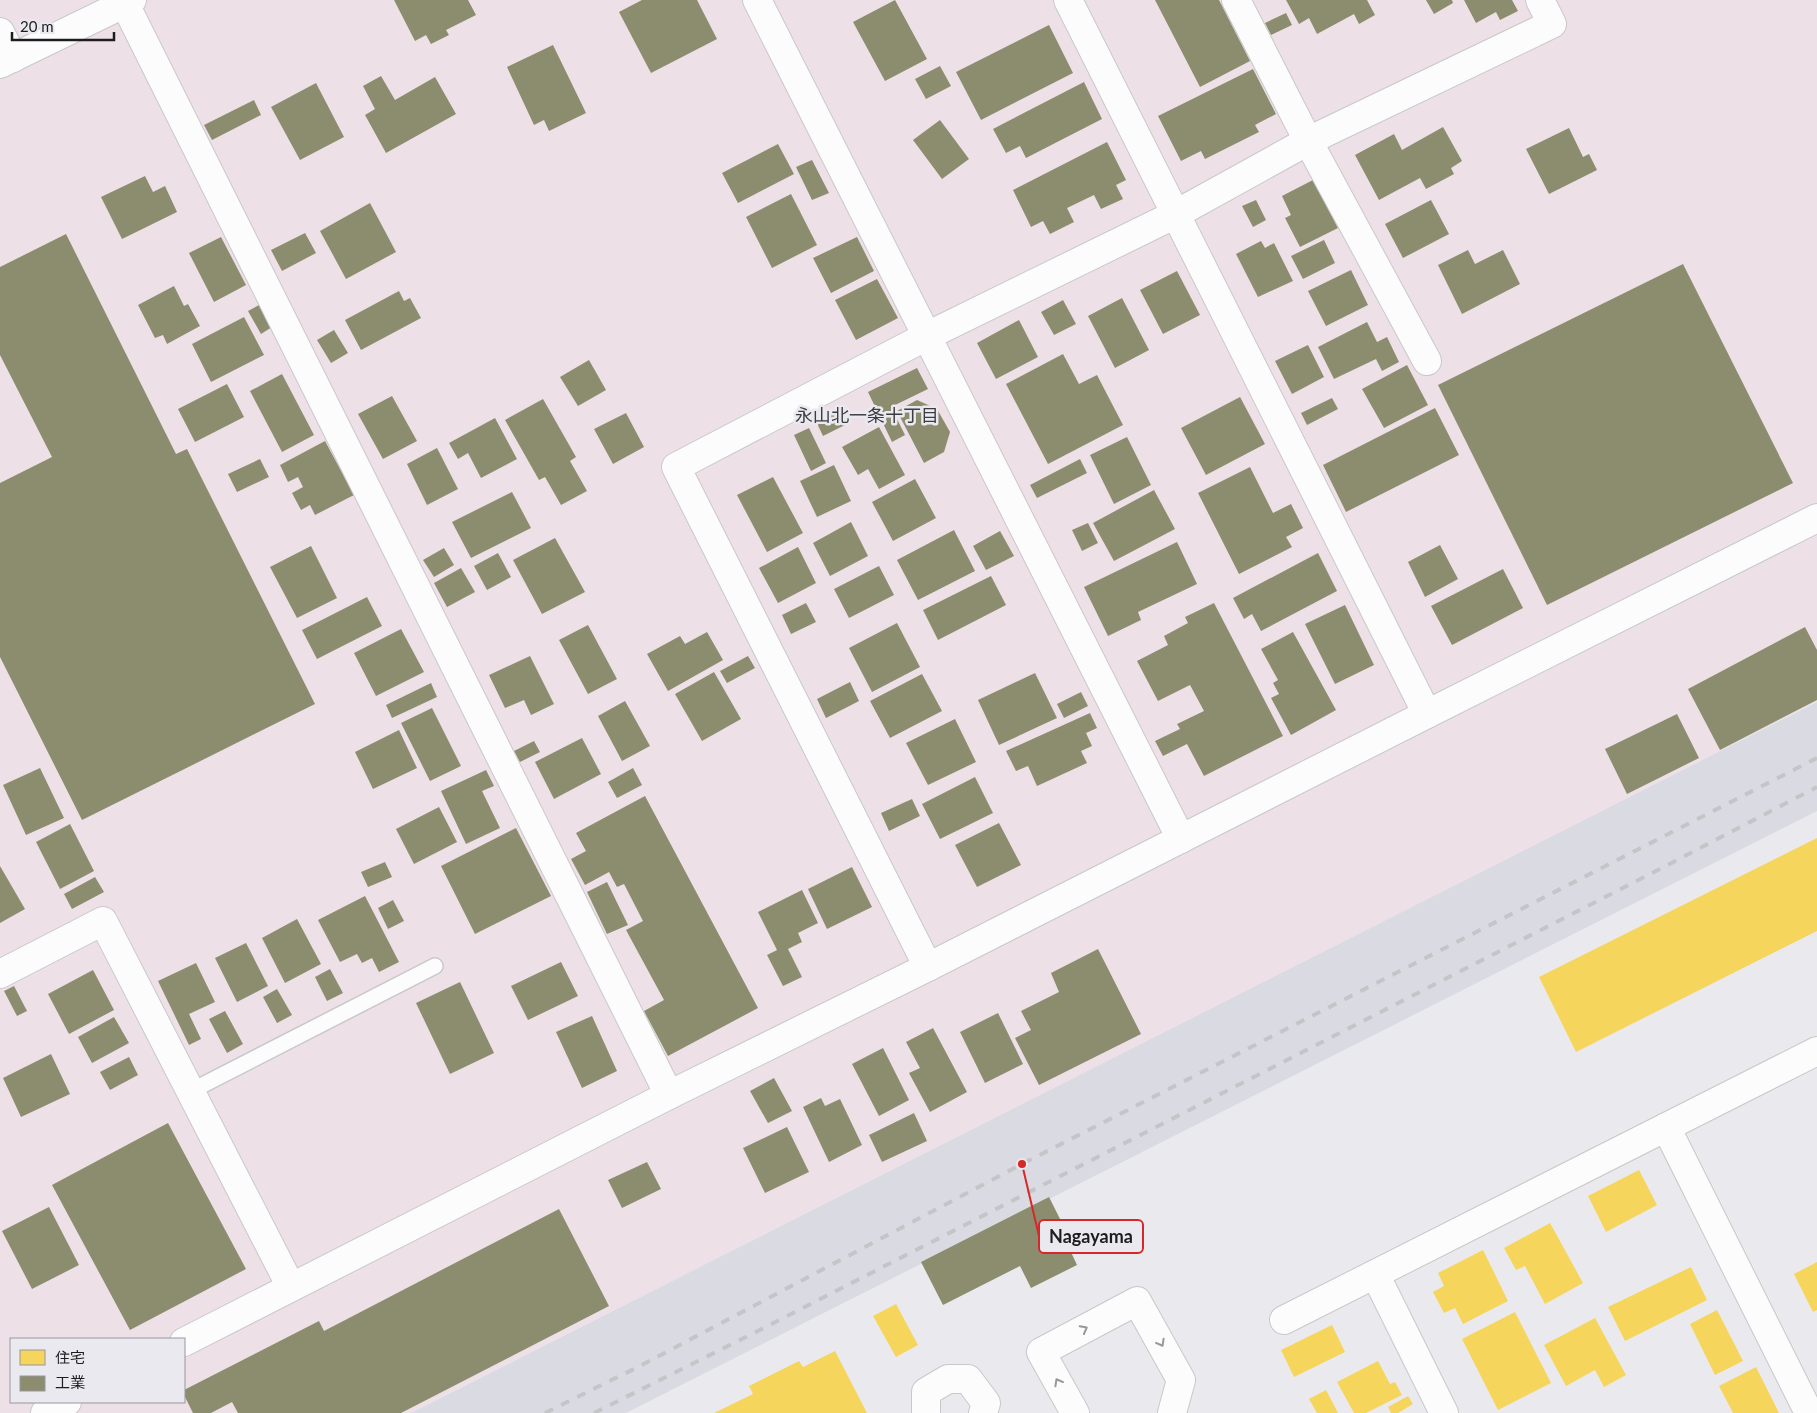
<svg xmlns="http://www.w3.org/2000/svg" width="1817" height="1413" font-family="Lato,'Noto Sans JP',sans-serif">
	<rect width="100%" height="100%" fill="#eaeaee"/>
	<path fill="#dadae3" d="M 1817,702 L 1817,811 L 626,1413 L 411,1413 Z"/>
	<path fill="#eee0e7" fill-rule="evenodd" d="M 0,0 L 1817,0 L 1817,702 L 411,1413 L 0,1413 ZM 11,1339 L 184,1339 L 184,1402 L 11,1402 Z"/>
	<g fill="#f6d55c">
		<path d="M 1817,838 L 1817,931 L 1576,1052 L 1539,977 Z"/>
		<path d="M 1639,1170 L 1657,1205 L 1606,1232 L 1588,1196 Z"/>
		<path d="M 1550,1223 L 1583,1283 L 1545,1304 L 1525,1266 L 1516,1270 L 1504,1248 Z"/>
		<path d="M 1483,1250 L 1508,1301 L 1463,1324 L 1455,1308 L 1444,1313 L 1433,1292 L 1444,1286 L 1438,1273 Z"/>
		<path d="M 1817,1262 L 1817,1310 L 1813,1312 L 1794,1274 Z"/>
		<path d="M 1691,1267 L 1707,1300 L 1625,1341 L 1608,1307 Z"/>
		<path d="M 896,1304 L 918,1345 L 896,1357 L 873,1316 Z"/>
		<path d="M 1717,1310 L 1743,1361 L 1715,1375 L 1690,1324 Z"/>
		<path d="M 1515,1312 L 1551,1383 L 1498,1410 L 1462,1339 Z"/>
		<path d="M 1595,1318 L 1626,1375 L 1604,1387 L 1595,1370 L 1566,1386 L 1544,1345 Z"/>
		<path d="M 1332,1325 L 1345,1352 L 1294,1377 L 1281,1350 Z"/>
		<path d="M 835,1351 L 867,1413 L 714,1413 L 753,1394 L 749,1386 L 799,1361 L 803,1367 Z"/>
		<path d="M 1378,1361 L 1390,1384 L 1395,1382 L 1402,1395 L 1366,1413 L 1354,1413 L 1337,1382 Z"/>
		<path d="M 1756,1367 L 1779,1413 L 1733,1413 L 1719,1386 Z"/>
		<path d="M 1326,1390 L 1338,1413 L 1317,1413 L 1309,1399 Z"/>
		<path d="M 1408,1396 L 1413,1404 L 1398,1413 L 1391,1413 L 1388,1407 Z"/>
	</g>
	<g fill="#8c8c6e">
		<path d="M 394,0 L 468,0 L 476,15 L 446,30 L 449,35 L 431,44 L 426,35 L 415,41 Z"/>
		<path d="M 642,0 L 697,0 L 717,39 L 651,73 L 619,12 Z"/>
		<path d="M 895,0 L 927,59 L 885,81 L 853,22 Z"/>
		<path d="M 1155,0 L 1219,0 L 1250,61 L 1200,87 Z"/>
		<path d="M 1286,0 L 1367,0 L 1375,15 L 1359,24 L 1354,14 L 1317,34 L 1309,18 L 1299,24 Z"/>
		<path d="M 1426,0 L 1452,0 L 1453,3 L 1434,14 Z"/>
		<path d="M 1464,0 L 1512,0 L 1518,11 L 1500,20 L 1496,12 L 1476,23 Z"/>
		<path d="M 1286,13 L 1292,25 L 1271,35 L 1265,23 Z"/>
		<path d="M 1049,25 L 1073,73 L 981,120 L 956,72 Z"/>
		<path d="M 553,45 L 586,113 L 549,131 L 544,120 L 534,125 L 507,67 Z"/>
		<path d="M 940,66 L 951,86 L 926,99 L 915,79 Z"/>
		<path d="M 1253,69 L 1276,114 L 1255,125 L 1259,132 L 1205,159 L 1201,151 L 1181,161 L 1158,116 Z"/>
		<path d="M 381,76 L 395,100 L 435,77 L 456,114 L 386,153 L 365,115 L 375,109 L 363,86 Z"/>
		<path d="M 1084,82 L 1102,119 L 1026,158 L 1020,146 L 1006,153 L 993,129 Z"/>
		<path d="M 316,83 L 344,137 L 300,160 L 271,107 Z"/>
		<path d="M 254,100 L 261,115 L 212,140 L 204,125 Z"/>
		<path d="M 940,120 L 969,159 L 942,179 L 913,140 Z"/>
		<path d="M 1443,127 L 1462,161 L 1451,168 L 1454,174 L 1426,189 L 1420,178 L 1379,200 L 1355,155 L 1394,134 L 1402,150 Z"/>
		<path d="M 1569,128 L 1583,157 L 1589,154 L 1597,170 L 1549,194 L 1526,149 Z"/>
		<path d="M 1107,142 L 1126,180 L 1116,185 L 1123,199 L 1101,209 L 1094,195 L 1067,208 L 1074,222 L 1050,234 L 1043,221 L 1031,227 L 1013,190 Z"/>
		<path d="M 778,144 L 794,174 L 738,203 L 722,173 Z"/>
		<path d="M 812,160 L 829,193 L 812,200 L 796,167 Z"/>
		<path d="M 145,176 L 153,192 L 165,186 L 177,212 L 122,239 L 101,197 Z"/>
		<path d="M 1313,180 L 1338,228 L 1300,247 L 1285,218 L 1291,215 L 1282,196 Z"/>
		<path d="M 791,194 L 817,245 L 772,268 L 746,217 Z"/>
		<path d="M 1256,200 L 1266,220 L 1253,227 L 1242,206 Z"/>
		<path d="M 1431,200 L 1449,234 L 1403,258 L 1385,224 Z"/>
		<path d="M 370,203 L 396,252 L 346,279 L 320,231 Z"/>
		<path d="M 305,233 L 316,253 L 282,271 L 271,250 Z"/>
		<path d="M 66,234 L 176,454 L 187,449 L 315,704 L 82,820 L 0,657 L 0,483 L 52,457 L 0,355 L 0,267 Z"/>
		<path d="M 221,237 L 246,285 L 214,302 L 189,253 Z"/>
		<path d="M 857,237 L 874,271 L 831,293 L 813,258 Z"/>
		<path d="M 1324,240 L 1335,263 L 1303,279 L 1291,256 Z"/>
		<path d="M 1261,241 L 1265,248 L 1274,243 L 1293,281 L 1258,297 L 1236,254 Z"/>
		<path d="M 1468,250 L 1475,264 L 1503,250 L 1520,284 L 1462,314 L 1438,265 Z"/>
		<path d="M 1683,264 L 1793,483 L 1547,605 L 1438,385 Z"/>
		<path d="M 1351,270 L 1368,305 L 1326,326 L 1308,291 Z"/>
		<path d="M 1177,271 L 1200,315 L 1163,334 L 1140,290 Z"/>
		<path d="M 877,279 L 898,318 L 856,340 L 835,300 Z"/>
		<path d="M 174,286 L 184,306 L 188,304 L 200,326 L 167,344 L 163,335 L 155,338 L 138,305 Z"/>
		<path d="M 399,291 L 404,301 L 410,298 L 421,318 L 361,350 L 345,320 Z"/>
		<path d="M 1122,298 L 1149,350 L 1115,368 L 1088,316 Z"/>
		<path d="M 1063,300 L 1076,324 L 1054,335 L 1041,312 Z"/>
		<path d="M 259,305 L 272,327 L 261,334 L 248,311 Z"/>
		<path d="M 244,317 L 264,355 L 211,382 L 192,344 Z"/>
		<path d="M 1019,320 L 1038,357 L 996,379 L 977,343 Z"/>
		<path d="M 1367,322 L 1377,342 L 1387,337 L 1399,362 L 1382,371 L 1376,359 L 1334,379 L 1318,347 Z"/>
		<path d="M 334,330 L 348,353 L 331,363 L 317,340 Z"/>
		<path d="M 1308,345 L 1324,377 L 1292,394 L 1275,361 Z"/>
		<path d="M 1063,354 L 1079,384 L 1097,375 L 1123,425 L 1048,464 L 1006,384 Z"/>
		<path d="M 589,360 L 606,390 L 578,406 L 560,377 Z"/>
		<path d="M 1407,365 L 1428,405 L 1384,428 L 1362,389 Z"/>
		<path d="M 917,368 L 928,389 L 891,407 L 905,435 L 892,442 L 868,392 Z"/>
		<path d="M 282,374 L 314,435 L 282,452 L 250,391 Z"/>
		<path d="M 227,384 L 244,417 L 195,442 L 178,409 Z"/>
		<path d="M 392,396 L 417,441 L 383,459 L 358,414 Z"/>
		<path d="M 1240,397 L 1265,444 L 1206,475 L 1181,428 Z"/>
		<path d="M 1332,398 L 1338,409 L 1307,425 L 1301,413 Z"/>
		<path d="M 543,399 L 576,457 L 570,461 L 587,491 L 561,505 L 545,477 L 539,480 L 505,420 Z"/>
		<path d="M 917,400 L 937,409 L 950,432 L 944,452 L 924,463 L 897,411 Z"/>
		<path d="M 841,406 L 849,423 L 823,436 L 815,419 Z"/>
		<path d="M 1435,408 L 1459,455 L 1346,512 L 1323,465 Z"/>
		<path d="M 626,413 L 644,447 L 613,464 L 594,429 Z"/>
		<path d="M 495,418 L 517,459 L 481,478 L 468,453 L 458,459 L 449,443 Z"/>
		<path d="M 879,427 L 905,475 L 879,489 L 868,469 L 858,475 L 842,447 Z"/>
		<path d="M 809,428 L 826,463 L 811,471 L 794,435 Z"/>
		<path d="M 1127,437 L 1151,485 L 1114,504 L 1090,455 Z"/>
		<path d="M 325,441 L 354,495 L 315,515 L 310,505 L 301,510 L 292,493 L 303,487 L 298,477 L 288,482 L 280,465 Z"/>
		<path d="M 437,448 L 458,489 L 427,505 L 407,464 Z"/>
		<path d="M 260,459 L 269,477 L 237,492 L 228,474 Z"/>
		<path d="M 1080,459 L 1087,473 L 1037,498 L 1030,485 Z"/>
		<path d="M 834,465 L 851,501 L 817,517 L 800,481 Z"/>
		<path d="M 1250,467 L 1273,513 L 1291,504 L 1303,528 L 1286,537 L 1292,547 L 1239,574 L 1198,493 Z"/>
		<path d="M 773,477 L 803,533 L 767,552 L 737,495 Z"/>
		<path d="M 915,479 L 936,518 L 893,541 L 872,502 Z"/>
		<path d="M 1154,490 L 1175,529 L 1114,561 L 1093,523 Z"/>
		<path d="M 512,492 L 531,528 L 471,558 L 452,522 Z"/>
		<path d="M 851,522 L 868,556 L 830,576 L 813,543 Z"/>
		<path d="M 1088,523 L 1098,543 L 1082,551 L 1072,530 Z"/>
		<path d="M 954,530 L 975,571 L 918,600 L 897,560 Z"/>
		<path d="M 1000,531 L 1014,556 L 986,570 L 973,546 Z"/>
		<path d="M 555,538 L 585,592 L 542,614 L 513,560 Z"/>
		<path d="M 1177,542 L 1197,584 L 1138,612 L 1141,620 L 1108,636 L 1084,587 Z"/>
		<path d="M 1440,545 L 1458,579 L 1425,597 L 1408,562 Z"/>
		<path d="M 311,546 L 337,598 L 297,618 L 270,567 Z"/>
		<path d="M 798,547 L 816,583 L 778,603 L 759,568 Z"/>
		<path d="M 444,548 L 454,565 L 434,577 L 423,560 Z"/>
		<path d="M 498,553 L 511,577 L 487,590 L 474,566 Z"/>
		<path d="M 1318,553 L 1337,591 L 1261,631 L 1252,614 L 1244,619 L 1233,598 Z"/>
		<path d="M 879,566 L 894,595 L 849,618 L 834,589 Z"/>
		<path d="M 461,568 L 475,592 L 447,607 L 434,583 Z"/>
		<path d="M 1503,569 L 1523,608 L 1452,645 L 1431,606 Z"/>
		<path d="M 991,576 L 1006,605 L 938,640 L 923,610 Z"/>
		<path d="M 367,597 L 382,626 L 317,659 L 302,630 Z"/>
		<path d="M 806,603 L 816,622 L 791,634 L 782,615 Z"/>
		<path d="M 1214,603 L 1283,736 L 1204,776 L 1187,744 L 1163,756 L 1155,741 L 1180,729 L 1177,724 L 1204,711 L 1190,685 L 1158,701 L 1137,661 L 1168,645 L 1164,636 L 1188,623 L 1185,617 Z"/>
		<path d="M 1345,605 L 1374,665 L 1335,684 L 1305,624 Z"/>
		<path d="M 897,623 L 920,667 L 872,692 L 849,648 Z"/>
		<path d="M 588,625 L 617,679 L 588,694 L 559,640 Z"/>
		<path d="M 1805,627 L 1817,650 L 1817,700 L 1720,750 L 1688,689 Z"/>
		<path d="M 401,629 L 424,672 L 376,696 L 354,653 Z"/>
		<path d="M 707,632 L 723,660 L 668,691 L 647,654 L 680,636 L 685,644 Z"/>
		<path d="M 1293,632 L 1336,710 L 1291,735 L 1271,698 L 1279,694 L 1273,683 L 1278,680 L 1261,649 Z"/>
		<path d="M 530,656 L 554,704 L 531,715 L 524,700 L 505,708 L 489,675 Z"/>
		<path d="M 748,656 L 755,668 L 727,683 L 720,671 Z"/>
		<path d="M 714,672 L 741,719 L 702,741 L 675,694 Z"/>
		<path d="M 1035,673 L 1057,718 L 999,745 L 978,700 Z"/>
		<path d="M 922,674 L 942,711 L 890,738 L 870,701 Z"/>
		<path d="M 850,682 L 859,701 L 826,718 L 817,699 Z"/>
		<path d="M 431,683 L 437,697 L 392,718 L 386,705 Z"/>
		<path d="M 1081,692 L 1088,706 L 1064,718 L 1057,704 Z"/>
		<path d="M 625,701 L 650,746 L 622,761 L 598,716 Z"/>
		<path d="M 432,708 L 461,766 L 430,781 L 401,723 Z"/>
		<path d="M 1090,713 L 1097,728 L 1086,733 L 1092,746 L 1081,751 L 1087,763 L 1037,786 L 1028,766 L 1016,771 L 1006,751 Z"/>
		<path d="M 1677,714 L 1699,758 L 1627,794 L 1605,749 Z"/>
		<path d="M 955,719 L 976,762 L 928,785 L 906,743 Z"/>
		<path d="M 399,730 L 417,768 L 373,789 L 355,752 Z"/>
		<path d="M 582,738 L 601,774 L 554,799 L 535,762 Z"/>
		<path d="M 534,741 L 540,752 L 520,762 L 514,751 Z"/>
		<path d="M 40,768 L 64,818 L 26,835 L 3,785 Z"/>
		<path d="M 633,768 L 642,785 L 617,798 L 608,782 Z"/>
		<path d="M 486,770 L 494,786 L 482,791 L 500,828 L 466,844 L 441,791 Z"/>
		<path d="M 975,777 L 993,813 L 940,839 L 922,804 Z"/>
		<path d="M 645,796 L 758,1008 L 668,1056 L 644,1011 L 664,1000 L 626,930 L 643,921 L 624,884 L 617,887 L 609,872 L 585,885 L 571,859 L 586,851 L 576,833 Z"/>
		<path d="M 912,799 L 920,816 L 889,831 L 881,813 Z"/>
		<path d="M 439,807 L 457,842 L 414,864 L 396,829 Z"/>
		<path d="M 999,823 L 1021,865 L 977,887 L 955,845 Z"/>
		<path d="M 70,824 L 94,871 L 60,889 L 36,842 Z"/>
		<path d="M 516,828 L 551,896 L 475,934 L 441,866 Z"/>
		<path d="M 385,862 L 392,877 L 368,887 L 361,872 Z"/>
		<path d="M 0,866 L 25,909 L 0,923 Z"/>
		<path d="M 852,867 L 872,907 L 827,929 L 808,889 Z"/>
		<path d="M 95,877 L 104,892 L 72,909 L 64,894 Z"/>
		<path d="M 607,882 L 628,925 L 607,934 L 587,892 Z"/>
		<path d="M 802,890 L 818,923 L 798,933 L 802,942 L 788,949 L 802,977 L 783,986 L 767,955 L 777,950 L 758,912 Z"/>
		<path d="M 365,896 L 399,962 L 379,972 L 372,958 L 362,963 L 357,954 L 340,962 L 318,920 Z"/>
		<path d="M 393,900 L 404,921 L 388,929 L 378,908 Z"/>
		<path d="M 297,919 L 321,964 L 285,983 L 262,938 Z"/>
		<path d="M 246,943 L 268,986 L 237,1002 L 215,958 Z"/>
		<path d="M 1098,949 L 1141,1034 L 1039,1085 L 1015,1038 L 1031,1030 L 1021,1011 L 1059,992 L 1051,973 Z"/>
		<path d="M 561,962 L 578,996 L 528,1020 L 511,986 Z"/>
		<path d="M 196,963 L 215,1002 L 189,1014 L 201,1039 L 189,1045 L 158,981 Z"/>
		<path d="M 330,969 L 343,993 L 327,1001 L 315,977 Z"/>
		<path d="M 93,970 L 114,1010 L 69,1034 L 48,994 Z"/>
		<path d="M 460,982 L 494,1053 L 450,1074 L 416,1003 Z"/>
		<path d="M 14,986 L 27,1011 L 17,1016 L 4,991 Z"/>
		<path d="M 277,989 L 292,1015 L 277,1023 L 263,997 Z"/>
		<path d="M 225,1011 L 243,1044 L 227,1053 L 209,1019 Z"/>
		<path d="M 998,1013 L 1023,1064 L 985,1083 L 960,1032 Z"/>
		<path d="M 592,1016 L 617,1071 L 582,1088 L 556,1032 Z"/>
		<path d="M 114,1017 L 129,1043 L 92,1063 L 78,1037 Z"/>
		<path d="M 933,1028 L 967,1092 L 930,1112 L 909,1073 L 920,1068 L 906,1042 Z"/>
		<path d="M 883,1048 L 909,1100 L 879,1116 L 852,1064 Z"/>
		<path d="M 51,1054 L 70,1094 L 21,1117 L 3,1078 Z"/>
		<path d="M 129,1057 L 138,1075 L 110,1090 L 100,1072 Z"/>
		<path d="M 774,1078 L 792,1111 L 768,1123 L 750,1091 Z"/>
		<path d="M 821,1098 L 825,1106 L 840,1099 L 862,1145 L 829,1162 L 803,1107 Z"/>
		<path d="M 914,1113 L 927,1141 L 882,1162 L 869,1135 Z"/>
		<path d="M 168,1123 L 246,1269 L 130,1330 L 52,1185 Z"/>
		<path d="M 787,1127 L 809,1172 L 765,1193 L 743,1148 Z"/>
		<path d="M 647,1162 L 661,1189 L 622,1208 L 608,1180 Z"/>
		<path d="M 1049,1197 L 1074,1247 L 1070,1250 L 1077,1265 L 1031,1288 L 1020,1266 L 943,1305 L 921,1262 Z"/>
		<path d="M 49,1207 L 79,1265 L 32,1289 L 2,1231 Z"/>
		<path d="M 559,1209 L 609,1306 L 401,1413 L 238,1413 L 232,1402 L 211,1413 L 193,1413 L 184,1395 L 184,1390 L 319,1321 L 324,1331 Z"/>
	</g>
	<g fill="none" stroke-linecap="round" stroke-linejoin="round">
		<g stroke="#c8c8cb" stroke-width="18">
			<path id="service" d="M 191,1091 L 435,966"/>
		</g>
		<g stroke="#c8c8cb" stroke-width="30">
			<g id="minor">
				<path d="M 757,0 L 1181,839"/>
				<path d="M 1068,0 L 1427,714"/>
				<path d="M 1236,0 L 1308,141 L 1427,361"/>
				<path d="M 125,4 L 669,1095"/>
				<path d="M 0,32 L 13,58"/>
				<path d="M 928,967 L 676,467 L 927,336 L 1176,214 L 1308,141 L 1552,24 L 1540,0"/>
				<path d="M 0,974 L 103,921 L 291,1287"/>
				<path d="M 1666,1127 L 1809,1413"/>
				<path d="M 1375,1274 L 1444,1413"/>
				<path d="M 1284,1320 L 1817,1051"/>
				<path d="M 184,1342 L 669,1095 L 928,967 L 1427,714 L 1817,518"/>
				<path d="M 45,1413 L 67,1402"/>
				<path d="M 926,1413 L 926,1392 L 948,1379 L 968,1379 L 986,1403 L 983,1413"/>
			</g>
		</g>
		<g stroke="#c8c8cb" stroke-width="30">
			<g id="secondary">
				<path d="M 0,64 L 132,0"/>
				<path d="M 1075,1413 L 1041,1352 L 1137,1301 L 1181,1380 L 1172,1413"/>
			</g>
		</g>
		<use href="#service" stroke="#fcfcfc" stroke-width="15"/>
		<use href="#minor" stroke="#fcfcfc" stroke-width="28"/>
		<use href="#secondary" stroke="#fcfcfc" stroke-width="28"/>
		<g stroke="#c5c5c7" stroke-width="4" stroke-dasharray="9 9" stroke-linecap="butt">
			<path d="M 545,1413 L 640,1366 L 1022,1164 L 1817,758"/>
			<path d="M 594,1413 L 752,1334 L 1656,871 L 1817,787"/>
		</g>
	</g>
	<defs><path id="oneway-chevron" d="M-2-3.5L2.5 0L-2 3.5" fill="none" stroke-width="1.6" stroke-linecap="round" stroke-linejoin="round" transform="scale(1.25)"/></defs>
	<g stroke="#989899">
		<use href="#oneway-chevron" transform="translate(1084 1329) rotate(-28)"/>
		<use href="#oneway-chevron" transform="translate(1161 1343) rotate(61)"/>
		<use href="#oneway-chevron" transform="translate(1058 1382) rotate(-119)"/>
	</g>
	<g text-anchor="middle" stroke-width="5" stroke-linejoin="round" paint-order="stroke">
		<g font-size="18" fill="#3c3c41" stroke="#e9e9ef">
			<text x="867" y="422">永山北一条十丁目</text>
		</g>
	</g>
	<path fill="none" stroke="#d62828" stroke-width="2" d="M1022 1164L1039 1236"/>
	<circle fill="#d62828" stroke="#e9e9ef" stroke-width="2" cx="1022" cy="1164" r="5"/>
	<rect fill="#e9e9ef" stroke="#d62828" stroke-width="2" x="1039" y="1220" width="104" height="33" rx="5"/>
	<g font-size="18" text-anchor="middle" font-weight="bold" fill="#1d1d1f">
		<text x="1091" y="1243">Nagayama</text>
	</g>
	<rect x="10" y="1338" width="175" height="65" fill="#e9e9ef" stroke="#97979c"/>
	<rect x="20" y="1350" width="25" height="15" fill="#f6d55c" stroke="#97979c"/>
	<text x="55" y="1363" font-size="15" fill="#1d1d1f">住宅</text>
	<rect x="20" y="1376" width="25" height="15" fill="#8c8c6e" stroke="#97979c"/>
	<text x="55" y="1388" font-size="15" fill="#1d1d1f">工業</text>
	<path d="M12 32v8h102v-8" fill="none" stroke="#1d1d1f" stroke-width="2.5"/>
	<text x="20" y="32" font-size="15" fill="#1d1d1f" stroke="#e9e9ef" stroke-width="4" paint-order="stroke">20 m</text>
</svg>
